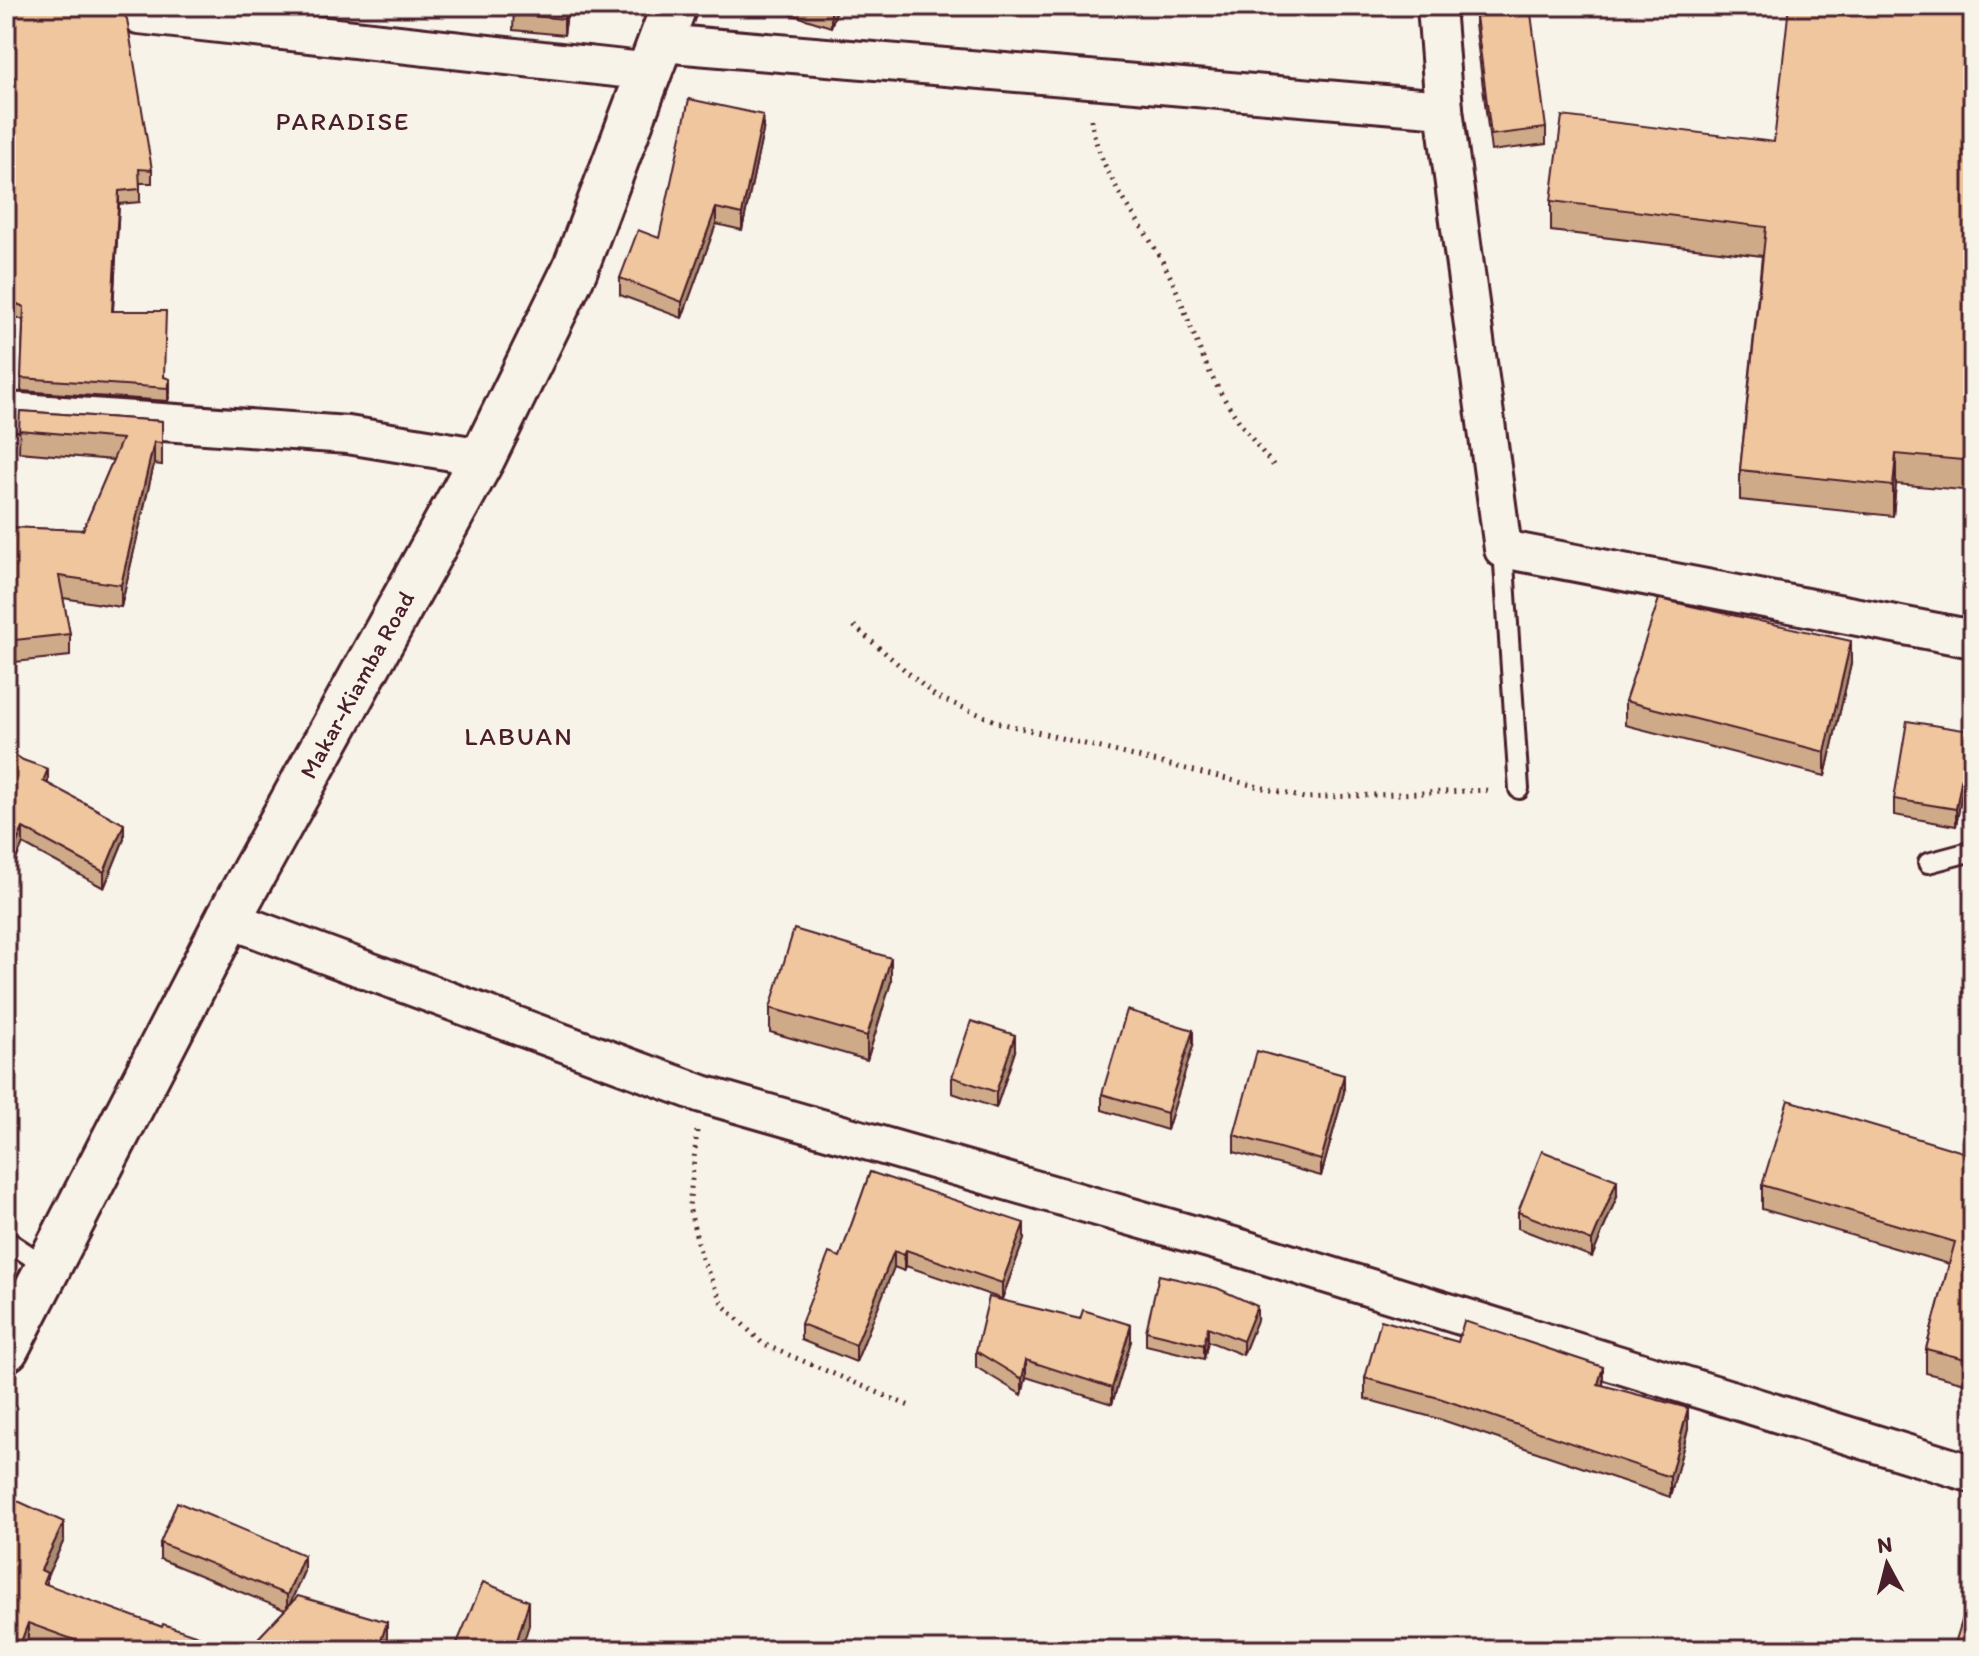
<svg xmlns="http://www.w3.org/2000/svg" width="1979" height="1656" font-family="Itim,sans-serif">
	<rect width="100%" height="100%" fill="#f7f3e8"/>
	<filter id="ink" filterUnits="userSpaceOnUse"><feTurbulence type="fractalNoise" baseFrequency=".0125" numOctaves="2"/><feDisplacementMap in="SourceGraphic" scale="16" xChannelSelector="R" yChannelSelector="G"/><feConvolveMatrix kernelMatrix="1 2 1 2 8 2 1 2 1" color-interpolation-filters="sRGB"/></filter>
	<g filter="url(#ink)">
		<g fill="none" stroke-linecap="round" stroke-linejoin="round">
			<g stroke="#4a1f2b" stroke-width="24">
				<g id="service">
					<path d="M 1503,549 L 1519,789"/>
					<path d="M 1928,863 L 1973,851"/>
					<path d="M 6,1240 L 47,1267"/>
				</g>
			</g>
			<g stroke="#4a1f2b" stroke-width="42">
				<g id="minor">
					<path d="M 1436,6 L 1444,109 L 1503,549 L 1973,639"/>
					<path d="M 139,15 L 651,72"/>
					<path d="M 661,43 L 1444,109"/>
					<path d="M 6,411 L 348,435 L 483,457"/>
					<path d="M 228,919 L 702,1094 L 1244,1249 L 1973,1474"/>
				</g>
			</g>
			<g stroke="#4a1f2b" stroke-width="50">
				<path id="primary" d="M 6,1349 L 228,919 L 483,457 L 575,269 L 674,6"/>
			</g>
			<g stroke="#4a1f2b" stroke-width="5" stroke-dasharray="2 6" stroke-linecap="butt">
				<path d="M 1091,119 C 1099,178 1143,221 1168,272 C 1183,302 1192,334 1206,364 C 1223,402 1247,434 1274,466"/>
				<path d="M 854,626 L 935,696 L 1000,723 L 1304,798 L 1491,790"/>
				<path d="M 697,1131 L 689,1207 L 702,1259 L 723,1305 L 763,1344 L 912,1407"/>
			</g>
			<use href="#service" stroke="#f7f3e8" stroke-width="18"/>
			<use href="#minor" stroke="#f7f3e8" stroke-width="36"/>
			<use href="#primary" stroke="#f7f3e8" stroke-width="44"/>
		</g>
		<g fill="#ceaa89" stroke="#4a1f2b" stroke-width="2">
			<path d="M 6,6 L 152,170 L 152,183 L 140,183 L 140,202 L 119,204 L 113,311 L 164,377 L 170,393 L 168,401 L 21,391 L 23,320 L 6,313 Z"/>
			<path d="M 514,6 L 568,6 L 564,35 L 513,30 Z"/>
			<path d="M 765,6 L 838,6 L 831,27 Z"/>
			<path d="M 1973,6 L 1973,491 L 1896,484 L 1893,516 L 1740,500 L 1740,470 L 1762,256 L 1551,231 L 1551,201 L 1774,142 Z"/>
			<path d="M 1475,8 L 1546,128 L 1546,144 L 1491,151 L 1475,24 Z"/>
			<path d="M 763,131 L 742,230 L 716,224 L 682,318 L 620,295 L 620,278 Z"/>
			<path d="M 20,411 L 162,421 L 162,465 L 154,464 L 121,607 L 63,598 L 70,634 L 70,656 L 6,663 L 6,527 L 83,530 L 113,460 L 19,452 Z"/>
			<path d="M 1851,664 L 1825,776 L 1625,725 L 1625,701 Z"/>
			<path d="M 1970,747 L 1956,826 L 1894,815 L 1894,799 Z"/>
			<path d="M 6,749 L 48,784 L 124,839 L 104,888 L 23,844 Z"/>
			<path d="M 891,982 L 867,1060 L 770,1032 L 770,1008 Z"/>
			<path d="M 1193,1046 L 1167,1130 L 1102,1110 L 1102,1094 Z"/>
			<path d="M 1015,1051 L 996,1108 L 952,1093 L 952,1077 Z"/>
			<path d="M 1344,1092 L 1321,1176 L 1234,1152 L 1234,1135 Z"/>
			<path d="M 1973,1155 L 1973,1385 L 1926,1373 L 1926,1349 L 1949,1264 L 1762,1209 L 1762,1185 Z"/>
			<path d="M 870,1172 L 1024,1239 L 1002,1299 L 906,1266 L 904,1271 L 894,1267 L 856,1362 L 801,1340 L 801,1324 L 840,1257 Z"/>
			<path d="M 1617,1196 L 1592,1257 L 1518,1228 L 1518,1212 Z"/>
			<path d="M 1257,1320 L 1243,1355 L 1208,1341 L 1204,1359 L 1146,1345 L 1146,1331 Z"/>
			<path d="M 1131,1341 L 1112,1404 L 1026,1377 L 1022,1395 L 976,1367 L 976,1351 Z"/>
			<path d="M 1365,1378 L 1603,1385 L 1688,1429 L 1670,1497 L 1439,1419 L 1365,1399 Z"/>
			<path d="M 6,1507 L 64,1540 L 47,1576 L 47,1585 L 162,1627 L 239,1650 L 53,1650 L 28,1641 L 25,1650 L 6,1650 Z"/>
			<path d="M 160,1543 L 304,1571 L 289,1606 L 387,1640 L 384,1650 L 247,1650 L 285,1610 L 160,1559 Z"/>
		</g>
		<g fill="#a88b6f" stroke="#4a1f2b" stroke-width="2">
			<path d="M 566,6 L 568,6 L 564,35 L 564,19 Z"/>
			<path d="M 833,6 L 838,6 L 831,27 L 831,11 Z"/>
			<path d="M 763,115 L 763,131 L 742,230 L 742,214 Z"/>
			<path d="M 119,191 L 119,204 L 112,324 L 112,311 Z"/>
			<path d="M 716,208 L 716,224 L 682,318 L 682,302 Z"/>
			<path d="M 170,379 L 170,393 L 168,401 L 168,388 Z"/>
			<path d="M 154,442 L 154,464 L 121,607 L 121,585 Z"/>
			<path d="M 1896,454 L 1896,484 L 1893,516 L 1893,486 Z"/>
			<path d="M 1851,641 L 1851,664 L 1825,776 L 1825,752 Z"/>
			<path d="M 1970,731 L 1970,747 L 1956,826 L 1956,809 Z"/>
			<path d="M 48,769 L 48,785 L 43,781 Z"/>
			<path d="M 124,824 L 124,839 L 104,888 L 104,872 Z"/>
			<path d="M 23,828 L 23,844 L 6,883 L 6,867 Z"/>
			<path d="M 891,958 L 891,982 L 867,1060 L 867,1036 Z"/>
			<path d="M 1193,1030 L 1193,1046 L 1167,1130 L 1167,1113 Z"/>
			<path d="M 1015,1035 L 1015,1051 L 996,1108 L 996,1092 Z"/>
			<path d="M 1344,1075 L 1344,1092 L 1321,1176 L 1321,1160 Z"/>
			<path d="M 1617,1180 L 1617,1196 L 1592,1257 L 1592,1241 Z"/>
			<path d="M 1024,1223 L 1024,1239 L 1002,1299 L 1002,1283 Z"/>
			<path d="M 906,1250 L 906,1266 L 904,1271 L 904,1255 Z"/>
			<path d="M 894,1251 L 894,1267 L 856,1362 L 856,1345 Z"/>
			<path d="M 1257,1306 L 1257,1320 L 1243,1355 L 1243,1341 Z"/>
			<path d="M 1131,1325 L 1131,1341 L 1112,1404 L 1112,1388 Z"/>
			<path d="M 1208,1327 L 1208,1341 L 1204,1359 L 1204,1345 Z"/>
			<path d="M 1026,1360 L 1026,1377 L 1022,1395 L 1022,1379 Z"/>
			<path d="M 1603,1367 L 1603,1387 L 1598,1384 Z"/>
			<path d="M 1688,1408 L 1688,1429 L 1670,1497 L 1670,1477 Z"/>
			<path d="M 64,1522 L 64,1540 L 47,1576 L 47,1591 L 43,1601 L 41,1570 Z"/>
			<path d="M 304,1555 L 304,1571 L 287,1611 L 287,1595 Z"/>
			<path d="M 529,1601 L 529,1625 L 521,1650 L 514,1650 Z"/>
			<path d="M 387,1622 L 387,1640 L 384,1650 L 378,1650 Z"/>
			<path d="M 28,1623 L 28,1641 L 25,1650 L 18,1650 Z"/>
		</g>
		<g fill="#f0c69f" stroke="#4a1f2b" stroke-width="2">
			<path d="M 6,6 L 61,6 L 123,14 L 127,19 L 152,170 L 139,169 L 140,189 L 119,191 L 112,311 L 166,311 L 164,377 L 170,379 L 168,388 L 21,378 L 24,307 L 6,299 Z"/>
			<path d="M 514,6 L 566,6 L 564,19 L 513,14 Z"/>
			<path d="M 816,6 L 833,6 L 831,11 Z"/>
			<path d="M 1488,6 L 1530,6 L 1546,128 L 1491,135 L 1475,8 Z"/>
			<path d="M 1789,6 L 1973,6 L 1973,461 L 1896,454 L 1893,486 L 1740,470 L 1766,227 L 1551,201 L 1562,116 L 1774,142 Z"/>
			<path d="M 689,99 L 763,115 L 742,214 L 716,208 L 682,302 L 620,278 L 638,230 L 659,238 Z"/>
			<path d="M 20,411 L 162,421 L 162,443 L 154,442 L 121,585 L 59,576 L 70,634 L 6,641 L 6,527 L 83,530 L 122,439 L 19,430 Z"/>
			<path d="M 1659,599 L 1851,641 L 1825,752 L 1625,701 Z"/>
			<path d="M 1907,721 L 1970,731 L 1956,809 L 1894,799 Z"/>
			<path d="M 6,749 L 23,760 L 48,769 L 43,781 L 124,824 L 104,872 L 23,828 L 6,867 Z"/>
			<path d="M 794,929 L 891,958 L 867,1036 L 770,1008 Z"/>
			<path d="M 1127,1010 L 1193,1030 L 1167,1113 L 1102,1094 Z"/>
			<path d="M 971,1021 L 1015,1035 L 996,1092 L 952,1077 Z"/>
			<path d="M 1257,1051 L 1344,1075 L 1321,1160 L 1234,1135 Z"/>
			<path d="M 1788,1100 L 1973,1155 L 1973,1361 L 1926,1349 L 1955,1242 L 1762,1185 Z"/>
			<path d="M 1542,1151 L 1617,1180 L 1592,1241 L 1518,1212 Z"/>
			<path d="M 870,1172 L 1024,1223 L 1002,1283 L 906,1250 L 904,1255 L 894,1251 L 856,1345 L 801,1324 L 829,1253 L 840,1257 Z"/>
			<path d="M 1159,1275 L 1217,1288 L 1257,1306 L 1243,1341 L 1208,1327 L 1204,1345 L 1146,1331 Z"/>
			<path d="M 989,1297 L 1080,1319 L 1083,1310 L 1131,1325 L 1112,1388 L 1026,1360 L 1022,1379 L 976,1351 Z"/>
			<path d="M 1381,1320 L 1458,1342 L 1464,1321 L 1603,1367 L 1598,1384 L 1688,1408 L 1670,1477 L 1439,1398 L 1365,1378 Z"/>
			<path d="M 11,1498 L 64,1522 L 41,1570 L 47,1573 L 43,1583 L 162,1627 L 163,1624 L 239,1650 L 102,1650 L 28,1623 L 18,1650 L 6,1650 L 6,1540 L 9,1532 L 6,1531 L 6,1507 Z"/>
			<path d="M 177,1502 L 304,1555 L 287,1595 L 160,1543 Z"/>
			<path d="M 483,1582 L 529,1601 L 514,1650 L 454,1650 Z"/>
			<path d="M 1970,1595 L 1973,1596 L 1973,1650 L 1953,1650 Z"/>
			<path d="M 298,1596 L 387,1622 L 378,1650 L 247,1650 Z"/>
		</g>
	</g>
	<g text-anchor="middle" stroke-width="6" stroke-linejoin="round" paint-order="stroke">
		<g font-size="24" fill="#4a1f2b" stroke="#f7f3e8">
			<text transform="translate(357 685) rotate(-61)" y="8">Makar-Kiamba Road</text>
		</g>
		<g font-size="26" letter-spacing="2" fill="#4a1f2b" stroke="#f7f3e8">
			<text x="343" y="130">PARADISE</text>
			<text x="519" y="745">LABUAN</text>
		</g>
	</g>
	<rect width="1979" height="1656" fill="none" stroke="#f7f3e8" stroke-width="32"/>
	<rect x="16" y="16" width="1947" height="1624" fill="none" stroke="#4a1f2b" stroke-width="3" filter="url(#ink)"/>
	<g transform="translate(1887 1564) rotate(353)" stroke="#f7f3e8" stroke-width="6" paint-order="stroke">
	<path d="M0-6L14 30L0 20L-14 30Z" fill="#4a1f2b"/>
	<text y="-12" font-size="22" font-weight="bold" text-anchor="middle" fill="#4a1f2b">N</text>
	</g>
</svg>
